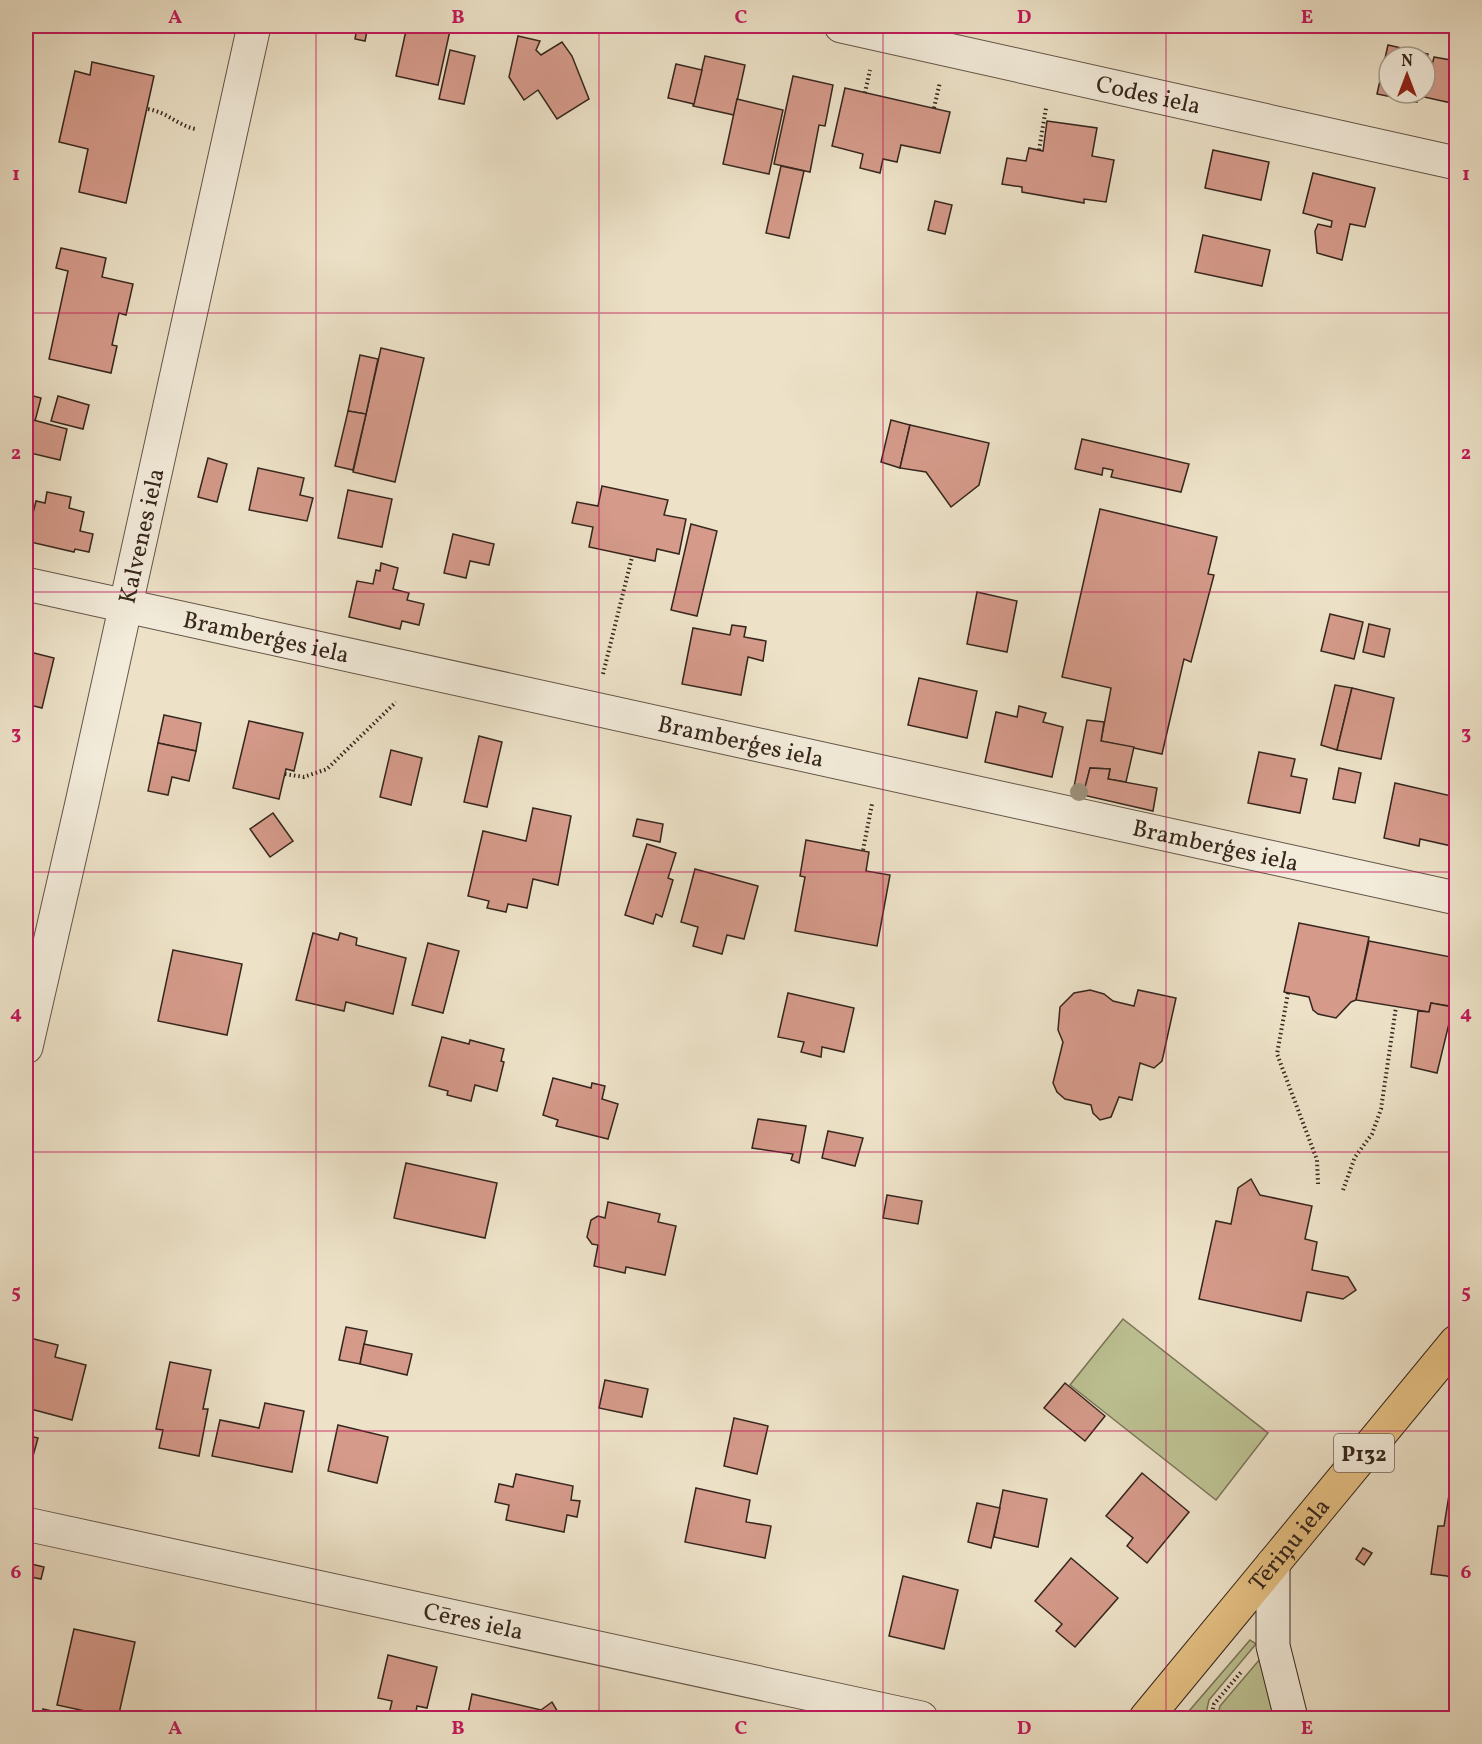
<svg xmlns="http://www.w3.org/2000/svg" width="1482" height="1744" font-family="Vollkorn,serif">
	<rect width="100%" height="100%" fill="#ede2c8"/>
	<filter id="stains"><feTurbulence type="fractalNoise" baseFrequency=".00333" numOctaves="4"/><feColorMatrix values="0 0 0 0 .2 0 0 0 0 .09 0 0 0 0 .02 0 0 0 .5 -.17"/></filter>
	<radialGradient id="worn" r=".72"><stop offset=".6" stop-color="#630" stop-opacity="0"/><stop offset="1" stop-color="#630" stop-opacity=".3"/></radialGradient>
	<g fill="#bdc293" stroke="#7a7458" stroke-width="1.5">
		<path d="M 1123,1319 L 1268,1433 L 1216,1500 L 1070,1385 Z"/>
		<path d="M 1250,1640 L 1256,1644 L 1209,1700 L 1205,1718 L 1183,1718 Z"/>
		<path d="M 1260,1659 L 1275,1718 L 1217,1718 L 1220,1706 Z"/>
	</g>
	<g fill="#d59a8a" stroke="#36261d" stroke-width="1.5">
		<path d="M 343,26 L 381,26 L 380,28 L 368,26 L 365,41 L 355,39 L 356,33 L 343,29 Z"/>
		<path d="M 407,26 L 451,26 L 438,85 L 396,76 Z"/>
		<path d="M 518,36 L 540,41 L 536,50 L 541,55 L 562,42 L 572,56 L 589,99 L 557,119 L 538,90 L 524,100 L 509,77 Z"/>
		<path d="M 1388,45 L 1428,54 L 1425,68 L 1425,57 L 1389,57 L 1389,93 L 1419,93 L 1417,102 L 1377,94 Z"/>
		<path d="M 450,50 L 475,56 L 464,104 L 439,99 Z"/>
		<path d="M 705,56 L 745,65 L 734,115 L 693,106 Z"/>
		<path d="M 1434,57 L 1456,61 L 1456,104 L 1424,97 Z"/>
		<path d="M 92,62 L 154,76 L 126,203 L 79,192 L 88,149 L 59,142 L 75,71 L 90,75 Z"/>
		<path d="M 676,64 L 702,70 L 694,104 L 668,98 Z"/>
		<path d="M 793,76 L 833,85 L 825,126 L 819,125 L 810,172 L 774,164 Z"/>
		<path d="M 845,88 L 950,112 L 940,153 L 901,145 L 897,162 L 883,159 L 880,173 L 860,168 L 863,154 L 832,146 Z"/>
		<path d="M 737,99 L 783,110 L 769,174 L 723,164 Z"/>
		<path d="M 1047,121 L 1097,128 L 1092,156 L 1114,160 L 1106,202 L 1084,199 L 1084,203 L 1022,192 L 1022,187 L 1002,184 L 1007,158 L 1026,161 L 1029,148 L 1043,151 Z"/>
		<path d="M 1213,150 L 1269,162 L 1261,200 L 1205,188 Z"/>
		<path d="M 781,166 L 804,171 L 789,238 L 766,233 Z"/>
		<path d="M 1313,173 L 1375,188 L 1365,227 L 1350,224 L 1342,260 L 1317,253 L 1315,231 L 1318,224 L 1331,227 L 1332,221 L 1303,213 Z"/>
		<path d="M 935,201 L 952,205 L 945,234 L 928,230 Z"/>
		<path d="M 1203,235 L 1270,250 L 1262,286 L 1195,272 Z"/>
		<path d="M 61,248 L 106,258 L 102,277 L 133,284 L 126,315 L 119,313 L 112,345 L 117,346 L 111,373 L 49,359 L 68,271 L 56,268 Z"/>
		<path d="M 381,348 L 424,358 L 395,482 L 353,472 Z"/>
		<path d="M 360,355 L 378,359 L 366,414 L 348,411 Z"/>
		<path d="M 26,394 L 41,398 L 35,421 L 26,418 Z"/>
		<path d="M 58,396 L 89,405 L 83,429 L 51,421 Z"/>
		<path d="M 348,411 L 366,414 L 353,470 L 335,466 Z"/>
		<path d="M 26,418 L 67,429 L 60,460 L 26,452 Z"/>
		<path d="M 891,420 L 910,425 L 900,468 L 881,462 Z"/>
		<path d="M 910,425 L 989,443 L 979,485 L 951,507 L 926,472 L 900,468 Z"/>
		<path d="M 1082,439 L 1189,464 L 1181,492 L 1111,477 L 1113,470 L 1103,468 L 1102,475 L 1075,469 Z"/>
		<path d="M 208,458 L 227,464 L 217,502 L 198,497 Z"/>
		<path d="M 258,468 L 304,478 L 300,495 L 313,498 L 307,521 L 249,510 Z"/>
		<path d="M 602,486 L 668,500 L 664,515 L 686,519 L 679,554 L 657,549 L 655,561 L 589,547 L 593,527 L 572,523 L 577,502 L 598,506 Z"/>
		<path d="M 348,490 L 392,499 L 382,547 L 338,538 Z"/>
		<path d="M 47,492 L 71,497 L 69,508 L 84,512 L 80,531 L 93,534 L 89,552 L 75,549 L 74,552 L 26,541 L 36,501 L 45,503 Z"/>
		<path d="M 1100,509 L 1217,537 L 1208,574 L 1214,575 L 1191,662 L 1184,659 L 1162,754 L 1101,741 L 1111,688 L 1062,677 Z"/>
		<path d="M 691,524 L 717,531 L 697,616 L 671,610 Z"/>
		<path d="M 453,534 L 494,544 L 489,565 L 470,561 L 466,578 L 444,573 Z"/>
		<path d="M 381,563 L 398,568 L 393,589 L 409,593 L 407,600 L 424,604 L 419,625 L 402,621 L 400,629 L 349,617 L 357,581 L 373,584 L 376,570 L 380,571 Z"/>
		<path d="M 977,592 L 1017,601 L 1007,652 L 967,644 Z"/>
		<path d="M 1330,614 L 1363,622 L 1354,659 L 1321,651 Z"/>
		<path d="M 1369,624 L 1390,629 L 1384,657 L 1363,652 Z"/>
		<path d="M 732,625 L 746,627 L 744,637 L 766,641 L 763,661 L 748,657 L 741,695 L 682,684 L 693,628 L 730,635 Z"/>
		<path d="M 26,651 L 54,658 L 42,708 L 26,704 Z"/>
		<path d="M 919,678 L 977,691 L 967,738 L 908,725 Z"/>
		<path d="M 1335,685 L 1352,688 L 1337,750 L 1321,745 Z"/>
		<path d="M 1352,688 L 1394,698 L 1381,759 L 1337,750 Z"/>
		<path d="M 1019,706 L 1046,713 L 1043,722 L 1063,727 L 1052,777 L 985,762 L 996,712 L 1017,717 Z"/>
		<path d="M 164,715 L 201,723 L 196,751 L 158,743 Z"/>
		<path d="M 1087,720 L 1104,722 L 1101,741 L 1134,747 L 1126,782 L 1108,779 L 1110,769 L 1090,768 L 1085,789 L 1074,787 Z"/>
		<path d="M 249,721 L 303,733 L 294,771 L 286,769 L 279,799 L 233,788 Z"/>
		<path d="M 479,736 L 502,742 L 487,807 L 464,802 Z"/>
		<path d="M 158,743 L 196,751 L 189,781 L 172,777 L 168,795 L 148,791 Z"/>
		<path d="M 391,750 L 422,758 L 411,805 L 380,797 Z"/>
		<path d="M 1259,752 L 1295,759 L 1291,776 L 1307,779 L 1300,813 L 1248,803 Z"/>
		<path d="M 1090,768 L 1110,769 L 1108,779 L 1157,788 L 1153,811 L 1083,795 Z"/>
		<path d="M 1339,768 L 1361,773 L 1355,803 L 1333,799 Z"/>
		<path d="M 1395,783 L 1456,797 L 1456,847 L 1420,839 L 1419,846 L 1384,838 Z"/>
		<path d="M 533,808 L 571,816 L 558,885 L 533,879 L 527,908 L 508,904 L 506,912 L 487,908 L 489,901 L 468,896 L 483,831 L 526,841 Z"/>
		<path d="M 273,813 L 293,841 L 270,857 L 250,829 Z"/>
		<path d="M 637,819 L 663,824 L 660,842 L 633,836 Z"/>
		<path d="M 806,840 L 869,852 L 866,871 L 890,875 L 877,946 L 795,931 L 805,877 L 800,876 Z"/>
		<path d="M 647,844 L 676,853 L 668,878 L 673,880 L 662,917 L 656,914 L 653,924 L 625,915 Z"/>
		<path d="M 695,869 L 758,886 L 744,939 L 727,935 L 722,954 L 693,946 L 698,927 L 681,922 Z"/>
		<path d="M 1299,923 L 1369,937 L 1356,1000 L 1351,1002 L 1336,1018 L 1318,1014 L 1313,1010 L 1309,997 L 1284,992 Z"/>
		<path d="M 313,933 L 338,940 L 340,933 L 357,938 L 356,945 L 406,958 L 393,1014 L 346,1002 L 344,1011 L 296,1000 Z"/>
		<path d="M 1369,941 L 1456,958 L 1456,1007 L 1431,1003 L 1429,1012 L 1356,1000 Z"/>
		<path d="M 428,943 L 459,951 L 443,1013 L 412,1005 Z"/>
		<path d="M 173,950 L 242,964 L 227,1035 L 158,1021 Z"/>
		<path d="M 1090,990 L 1104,994 L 1113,1001 L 1134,1006 L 1138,990 L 1176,998 L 1162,1061 L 1154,1068 L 1140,1063 L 1132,1100 L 1119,1097 L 1111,1117 L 1100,1120 L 1093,1113 L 1091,1105 L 1065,1099 L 1057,1092 L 1053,1083 L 1063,1042 L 1058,1030 L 1060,1007 L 1074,993 Z"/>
		<path d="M 788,993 L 854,1008 L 844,1052 L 822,1047 L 821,1057 L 801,1052 L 804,1042 L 778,1037 Z"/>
		<path d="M 1431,1003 L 1453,1007 L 1437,1073 L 1411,1067 L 1418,1011 L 1429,1012 Z"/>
		<path d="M 442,1037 L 469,1044 L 470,1040 L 504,1049 L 501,1061 L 504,1062 L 497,1091 L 475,1085 L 471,1101 L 447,1095 L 448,1091 L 429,1086 Z"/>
		<path d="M 553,1078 L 591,1088 L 592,1083 L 605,1086 L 602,1099 L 618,1104 L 608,1139 L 556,1126 L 558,1120 L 543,1115 Z"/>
		<path d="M 758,1119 L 806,1126 L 799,1163 L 791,1160 L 793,1154 L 752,1148 Z"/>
		<path d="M 828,1131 L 863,1138 L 855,1166 L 822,1158 Z"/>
		<path d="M 406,1163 L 497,1183 L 485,1238 L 394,1218 Z"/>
		<path d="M 1251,1179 L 1260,1195 L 1312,1206 L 1305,1239 L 1317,1242 L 1312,1270 L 1348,1277 L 1356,1290 L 1343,1299 L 1307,1292 L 1301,1321 L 1199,1299 L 1216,1221 L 1231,1224 L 1238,1188 Z"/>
		<path d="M 887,1195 L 922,1201 L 918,1224 L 883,1218 Z"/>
		<path d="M 608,1202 L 660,1214 L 658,1222 L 676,1226 L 665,1275 L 626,1267 L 625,1273 L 594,1266 L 598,1245 L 592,1244 L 587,1237 L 591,1220 L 598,1216 L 605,1218 Z"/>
		<path d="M 346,1327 L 367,1331 L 360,1364 L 339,1360 Z"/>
		<path d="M 26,1337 L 58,1345 L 55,1357 L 86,1365 L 72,1420 L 27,1408 L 26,1414 Z"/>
		<path d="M 364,1344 L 412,1354 L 407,1375 L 360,1364 Z"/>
		<path d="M 170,1362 L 211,1370 L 203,1409 L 208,1409 L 199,1456 L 159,1448 L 163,1430 L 156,1429 Z"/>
		<path d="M 605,1380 L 648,1389 L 642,1417 L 599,1408 Z"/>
		<path d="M 1065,1383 L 1105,1416 L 1085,1441 L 1044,1408 Z"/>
		<path d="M 265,1403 L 304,1411 L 292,1472 L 212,1456 L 220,1420 L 259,1428 Z"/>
		<path d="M 734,1418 L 768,1426 L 757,1474 L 724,1466 Z"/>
		<path d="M 338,1425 L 388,1437 L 377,1483 L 328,1471 Z"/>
		<path d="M 26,1435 L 38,1438 L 31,1463 L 26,1461 Z"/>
		<path d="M 1142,1473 L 1189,1512 L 1147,1563 L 1127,1546 L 1133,1538 L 1106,1516 Z"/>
		<path d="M 516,1474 L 573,1486 L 571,1500 L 580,1501 L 577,1517 L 567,1515 L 564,1532 L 506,1520 L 509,1505 L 495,1502 L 499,1484 L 513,1487 Z"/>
		<path d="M 696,1488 L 750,1500 L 746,1522 L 771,1526 L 765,1558 L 685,1542 Z"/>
		<path d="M 1003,1490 L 1047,1499 L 1038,1547 L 994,1537 Z"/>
		<path d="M 1449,1495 L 1456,1496 L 1456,1582 L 1447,1576 L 1431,1574 L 1438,1526 L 1444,1526 Z"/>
		<path d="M 977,1503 L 1000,1508 L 991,1548 L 968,1542 Z"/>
		<path d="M 1363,1548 L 1372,1553 L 1364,1565 L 1356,1559 Z"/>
		<path d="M 1071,1558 L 1118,1598 L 1075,1647 L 1056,1631 L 1062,1624 L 1035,1601 Z"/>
		<path d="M 27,1563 L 44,1567 L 41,1579 L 26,1576 Z"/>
		<path d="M 903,1576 L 958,1590 L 944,1649 L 889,1636 Z"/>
		<path d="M 74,1629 L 135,1642 L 118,1718 L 57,1705 Z"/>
		<path d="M 388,1655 L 437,1667 L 427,1708 L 417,1706 L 415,1718 L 388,1718 L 392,1701 L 378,1698 Z"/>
		<path d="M 472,1694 L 541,1710 L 552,1702 L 559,1714 L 597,1718 L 467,1718 Z"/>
		<path d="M 43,1709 L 66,1714 L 65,1718 L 41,1718 Z"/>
	</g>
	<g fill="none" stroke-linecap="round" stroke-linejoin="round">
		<g stroke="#645548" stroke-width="35">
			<g id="street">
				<path id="s1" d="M 841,26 L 1456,163"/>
				<path id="s2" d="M 26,584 L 1456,898"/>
				<path id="s3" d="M 26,1047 L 82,803 L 254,26"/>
				<path id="s4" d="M 26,1524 L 921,1718"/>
			</g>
		</g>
		<g stroke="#36261d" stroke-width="35">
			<path id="secondary" d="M 1273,1564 L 1273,1646 L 1291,1718"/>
		</g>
		<g stroke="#36261d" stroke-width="35">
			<g id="primary">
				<path id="s5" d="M 1146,1718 L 1456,1342"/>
			</g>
		</g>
		<g stroke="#36261d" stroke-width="4" stroke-dasharray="1.5 3" stroke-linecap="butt">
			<path d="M 865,93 L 870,70"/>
			<path d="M 934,108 L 940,82"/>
			<path d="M 148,109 C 169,113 177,125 195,129"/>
			<path d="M 1039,150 L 1046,108"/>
			<path d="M 603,674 L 632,557"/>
			<path d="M 285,774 L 304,777 L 327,769 L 396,702"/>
			<path d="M 863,850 L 872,804"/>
			<path d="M 1288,993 L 1277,1054 L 1317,1160 L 1318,1184"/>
			<path d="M 1343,1190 L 1355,1157 L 1372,1134 L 1381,1109 L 1396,1007"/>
			<path d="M 1211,1718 L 1214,1704 L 1242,1671"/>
		</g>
		<use href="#street" stroke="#f3ecdb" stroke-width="33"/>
		<use href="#secondary" stroke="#f3ecdb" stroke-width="33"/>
		<use href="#primary" stroke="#e6c184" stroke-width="33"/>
	</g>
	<circle fill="#9b907a" cx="1079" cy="792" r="9"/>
	<path fill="none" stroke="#c2185b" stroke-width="1.5" stroke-opacity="0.55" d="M 316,26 L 316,1718M 599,26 L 599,1718M 883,26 L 883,1718M 1166,26 L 1166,1718M 26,313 L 1456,313M 26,592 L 1456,592M 26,872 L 1456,872M 26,1152 L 1456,1152M 26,1431 L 1456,1431"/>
	<g text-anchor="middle" stroke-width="4.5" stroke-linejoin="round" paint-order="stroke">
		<rect fill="#f3ecdb" stroke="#6f6156" stroke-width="1.5" x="1334" y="1434" width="60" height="38" rx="4.5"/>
		<g font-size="22" font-weight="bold" fill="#36261d">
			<text x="1364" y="1461">P132</text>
		</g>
		<g font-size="24" fill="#36261d" stroke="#f3ecdb">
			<text dy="8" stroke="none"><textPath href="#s1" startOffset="315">Codes iela</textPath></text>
			<text dy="8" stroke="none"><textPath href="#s3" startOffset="524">Kalvenes iela</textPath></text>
			<text dy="8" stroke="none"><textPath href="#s2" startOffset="246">Bramberģes iela</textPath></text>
			<text dy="8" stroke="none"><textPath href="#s2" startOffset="732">Bramberģes iela</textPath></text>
			<text dy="8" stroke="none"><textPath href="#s2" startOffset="1218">Bramberģes iela</textPath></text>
			<text dy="8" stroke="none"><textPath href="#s5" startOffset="225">Tēriņu iela</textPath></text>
			<text dy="8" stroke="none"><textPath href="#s4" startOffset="458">Cēres iela</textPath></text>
		</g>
	</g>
	<rect width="1482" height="1744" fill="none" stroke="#ede2c8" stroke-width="66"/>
	<g transform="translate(1407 75)"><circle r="28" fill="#f3ecdb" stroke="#a79d8f" stroke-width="1.5"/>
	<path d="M0-4.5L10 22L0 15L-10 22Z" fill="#8f2418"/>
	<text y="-9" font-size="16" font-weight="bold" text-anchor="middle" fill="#36261d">N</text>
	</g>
	<rect x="33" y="33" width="1416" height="1678" fill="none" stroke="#c2185b" stroke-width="2"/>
	<g font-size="20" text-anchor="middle" font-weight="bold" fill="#c2185b">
		<text x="175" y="23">A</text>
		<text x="458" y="23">B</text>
		<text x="741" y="23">C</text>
		<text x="1024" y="23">D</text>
		<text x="1307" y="23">E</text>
		<text x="16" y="180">1</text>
		<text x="1466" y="180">1</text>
		<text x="16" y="459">2</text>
		<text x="1466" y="459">2</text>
		<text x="16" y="739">3</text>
		<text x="1466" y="739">3</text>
		<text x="16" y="1019">4</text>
		<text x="1466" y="1019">4</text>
		<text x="16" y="1298">5</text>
		<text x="1466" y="1298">5</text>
		<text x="16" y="1578">6</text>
		<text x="1466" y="1578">6</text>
		<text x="175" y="1734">A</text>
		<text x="458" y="1734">B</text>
		<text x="741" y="1734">C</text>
		<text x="1024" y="1734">D</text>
		<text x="1307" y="1734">E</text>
	</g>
	<rect width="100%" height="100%" filter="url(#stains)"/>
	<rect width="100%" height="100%" fill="url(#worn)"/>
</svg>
